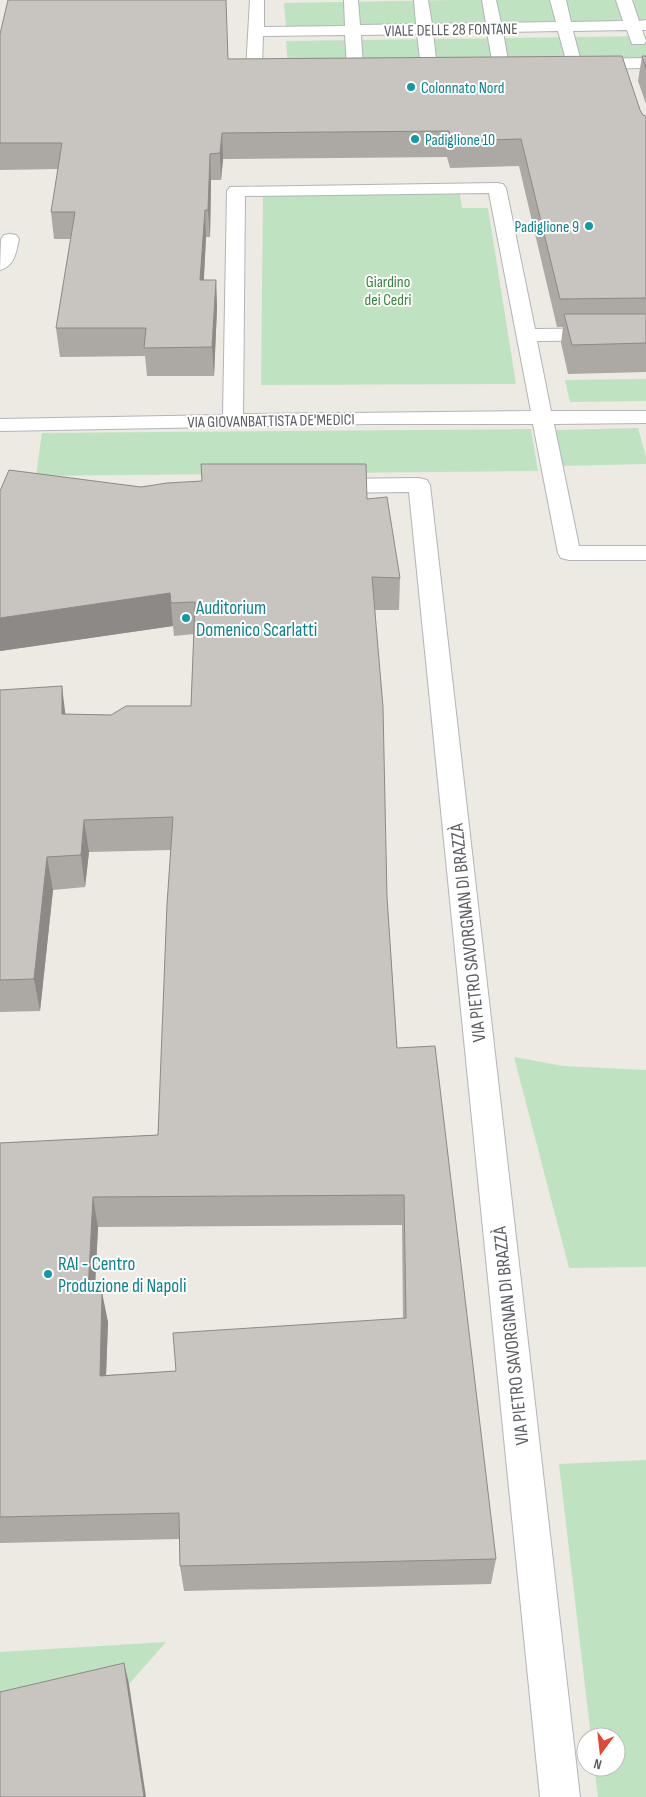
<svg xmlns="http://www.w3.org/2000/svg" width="646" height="1797" font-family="'Sofia Sans Condensed',sans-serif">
	<rect width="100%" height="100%" fill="#eceae2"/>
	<g fill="#bfe3c0">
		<path d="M 453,0 L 646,0 L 646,20 L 286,27 L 284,3 Z"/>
		<path d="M 646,36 L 646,61 L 288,66 L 286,41 Z"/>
		<path d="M 460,194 L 462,208 L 488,208 L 516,384 L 261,385 L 263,196 Z"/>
		<path d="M 646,379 L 646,401 L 570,402 L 565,380 Z"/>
		<path d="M 638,428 L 646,457 L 646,464 L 562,466 L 554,430 Z"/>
		<path d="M 531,429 L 538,471 L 36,476 L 42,433 Z"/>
		<path d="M 514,1057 L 563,1066 L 646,1070 L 646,1267 L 569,1268 Z"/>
		<path d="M 646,1460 L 646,1797 L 598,1797 L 594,1767 L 616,1767 L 616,1737 L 591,1737 L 559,1464 Z"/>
		<path d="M 166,1642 L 129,1684 L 0,1715 L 0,1652 Z"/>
	</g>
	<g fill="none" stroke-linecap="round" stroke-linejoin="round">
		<g stroke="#b2b4b9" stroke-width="2">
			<g id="minor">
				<path d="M 250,0 L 264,0 L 264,27 L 345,26 L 344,0 L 358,0 L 360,25 L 416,24 L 414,0 L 428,0 L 432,24 L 486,23 L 482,0 L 496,0 L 501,23 L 556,22 L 550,0 L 566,0 L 571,22 L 623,21 L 616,0 L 632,0 L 639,21 L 646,20 L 646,30 L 642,30 L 646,41 L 644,44 L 632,44 L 627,30 L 573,31 L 581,62 L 588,59 L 646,58 L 646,68 L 588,69 L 581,65 L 574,69 L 568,67 L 558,31 L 503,32 L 509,66 L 507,69 L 495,69 L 493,66 L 487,32 L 433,33 L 437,67 L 435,70 L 423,70 L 421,67 L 417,34 L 361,35 L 363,68 L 361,71 L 349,71 L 347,68 L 345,35 L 263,36 L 262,65 L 286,67 L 288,70 L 286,73 C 274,76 260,76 248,73 L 246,70 Z"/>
				<path d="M 497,183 L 503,184 L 506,188 L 535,329 L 646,328 L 646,340 L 537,341 L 551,411 L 646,411 L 646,423 L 554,424 L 579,546 L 646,546 L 646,560 L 569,560 L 561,558 L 558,553 L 533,424 L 369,424 L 0,431 L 0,419 L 223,415 L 227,191 L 230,187 ZM 489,193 L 531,411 L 243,414 L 245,196 Z"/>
				<path d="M 10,234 L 16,235 L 19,239 C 16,252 15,266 0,270 L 1,239 L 4,235 Z"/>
				<path d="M 419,478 L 427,480 L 430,485 L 580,1797 L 540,1797 L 409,492 L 329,493 L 321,491 L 318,486 L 321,481 L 329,479 Z"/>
			</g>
		</g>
		<use href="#minor" fill="#fff" fill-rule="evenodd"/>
	</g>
	<g fill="#aca9a4" fill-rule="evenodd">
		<path d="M 0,34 L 228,59 L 640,110 L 643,115 L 646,116 L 646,372 L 568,374 L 561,343 L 563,327 L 557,327 L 519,166 L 450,168 L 447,157 L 223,159 L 221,180 L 211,180 L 210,237 L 206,237 L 204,280 L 216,280 L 217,308 L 214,376 L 147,376 L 145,356 L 60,357 L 56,328 L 71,239 L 54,239 L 51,212 L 58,169 L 0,170 Z"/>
		<path d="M 642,56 L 646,56 L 646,104 L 638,81 Z"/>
		<path d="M 201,464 L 367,499 L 400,578 L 399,610 L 375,610 L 387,897 L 397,1048 L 496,1559 L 491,1584 L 184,1591 L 180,1566 L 179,1539 L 0,1543 L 0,1143 L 158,1135 L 171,850 L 89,852 L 85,887 L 53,890 L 40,1011 L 0,1012 L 0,690 L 66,714 L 111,715 L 191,706 L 194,634 L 174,636 L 173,626 L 0,651 L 0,491 L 141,487 L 202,481 ZM 402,1225 L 403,1318 L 176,1371 L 106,1375 L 108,1322 L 95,1292 L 98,1227 Z"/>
	</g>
	<g fill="#8c8986">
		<path d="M 222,133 L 223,159 L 221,180 L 220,153 Z"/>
		<path d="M 210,154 L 211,180 L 210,237 L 208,210 Z"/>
		<path d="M 205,210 L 206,237 L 202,308 L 200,280 Z"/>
		<path d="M 216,280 L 217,308 L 214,376 L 212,347 Z"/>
		<path d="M 170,593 L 173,626 L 0,651 L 0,618 Z"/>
		<path d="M 62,686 L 66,719 L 62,714 Z"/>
		<path d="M 84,820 L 89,852 L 85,887 L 81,855 Z"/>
		<path d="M 47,857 L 53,890 L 40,1011 L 34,979 Z"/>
		<path d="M 93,1197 L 98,1227 L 93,1321 L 88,1292 Z"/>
		<path d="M 102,1292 L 108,1322 L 105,1404 L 100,1376 Z"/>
		<path d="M 124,1663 L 129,1684 L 146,1797 L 144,1797 Z"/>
	</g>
	<g fill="#c8c4bf" stroke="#8c8986" fill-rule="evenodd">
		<path d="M 8,0 L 226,0 L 228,59 L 622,56 L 640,110 L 643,115 L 646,116 L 646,298 L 560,299 L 521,139 L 451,141 L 449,131 L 222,133 L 220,153 L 210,154 L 208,210 L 205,210 L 200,280 L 216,280 L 212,347 L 144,348 L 146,328 L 56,328 L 75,212 L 51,212 L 62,143 L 0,143 L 0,34 Z"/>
		<path d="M 642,56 L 646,56 L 646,68 Z"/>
		<path d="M 564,314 L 646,314 L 646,343 L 572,345 Z"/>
		<path d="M 201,464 L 366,464 L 367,499 L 387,497 L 400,578 L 372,577 L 383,707 L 387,897 L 397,1048 L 435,1046 L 496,1559 L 180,1566 L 179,1513 L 0,1517 L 0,1143 L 158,1135 L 167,904 L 173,817 L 84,820 L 81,855 L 47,857 L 34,979 L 0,980 L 0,690 L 62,686 L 62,714 L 111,715 L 126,706 L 191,706 L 195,602 L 171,603 L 170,593 L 0,618 L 0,491 L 9,470 L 141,487 L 167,483 L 202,481 ZM 404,1195 L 406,1318 L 173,1333 L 176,1371 L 100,1376 L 102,1292 L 88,1292 L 93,1197 Z"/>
		<path d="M 124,1663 L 144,1797 L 0,1797 L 0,1692 Z"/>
	</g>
	<g fill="#0f9aa8" stroke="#fff" stroke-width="2">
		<circle cx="411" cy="87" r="5"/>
		<circle cx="415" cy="139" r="5"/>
		<circle cx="589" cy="226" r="5"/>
		<circle cx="186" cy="618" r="5"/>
		<circle cx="48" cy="1274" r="5"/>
	</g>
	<g text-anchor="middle" stroke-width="4" stroke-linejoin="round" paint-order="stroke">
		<g font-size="16" fill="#5a5d62" stroke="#fff">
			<text transform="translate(451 29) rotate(-1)" y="6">VIALE DELLE 28 FONTANE</text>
			<text transform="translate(271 420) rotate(-1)" y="6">VIA GIOVANBATTISTA DE'MEDICI</text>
		</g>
		<g font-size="16" fill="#0d838f" stroke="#fff" text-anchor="start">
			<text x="421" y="93">Colonnato Nord</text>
			<text x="425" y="145">Padiglione 10</text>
			<text x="579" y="232" text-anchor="end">Padiglione 9</text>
		</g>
		<g font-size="16" fill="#38833f" stroke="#fff">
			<text x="388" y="287">Giardino<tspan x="388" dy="18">dei Cedri</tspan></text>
		</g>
		<g font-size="19" fill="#0d838f" stroke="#fff" text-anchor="start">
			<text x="196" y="614">Auditorium<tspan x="196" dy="22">Domenico Scarlatti</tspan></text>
			<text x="58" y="1270">RAI - Centro<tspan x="58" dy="22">Produzione di Napoli</tspan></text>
		</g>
		<g font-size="19" fill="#5a5d62" stroke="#fff">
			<text transform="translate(467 933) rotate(-96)" y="7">VIA PIETRO SAVORGNAN DI BRAZZÀ</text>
			<text transform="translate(510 1336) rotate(-96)" y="7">VIA PIETRO SAVORGNAN DI BRAZZÀ</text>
		</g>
	</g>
	<g transform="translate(601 1752) rotate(195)"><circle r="24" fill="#ffffff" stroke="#bdbec0"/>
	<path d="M0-4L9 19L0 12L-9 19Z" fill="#e14733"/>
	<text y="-8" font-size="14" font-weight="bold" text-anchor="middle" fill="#5a5d62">N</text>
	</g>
</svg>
